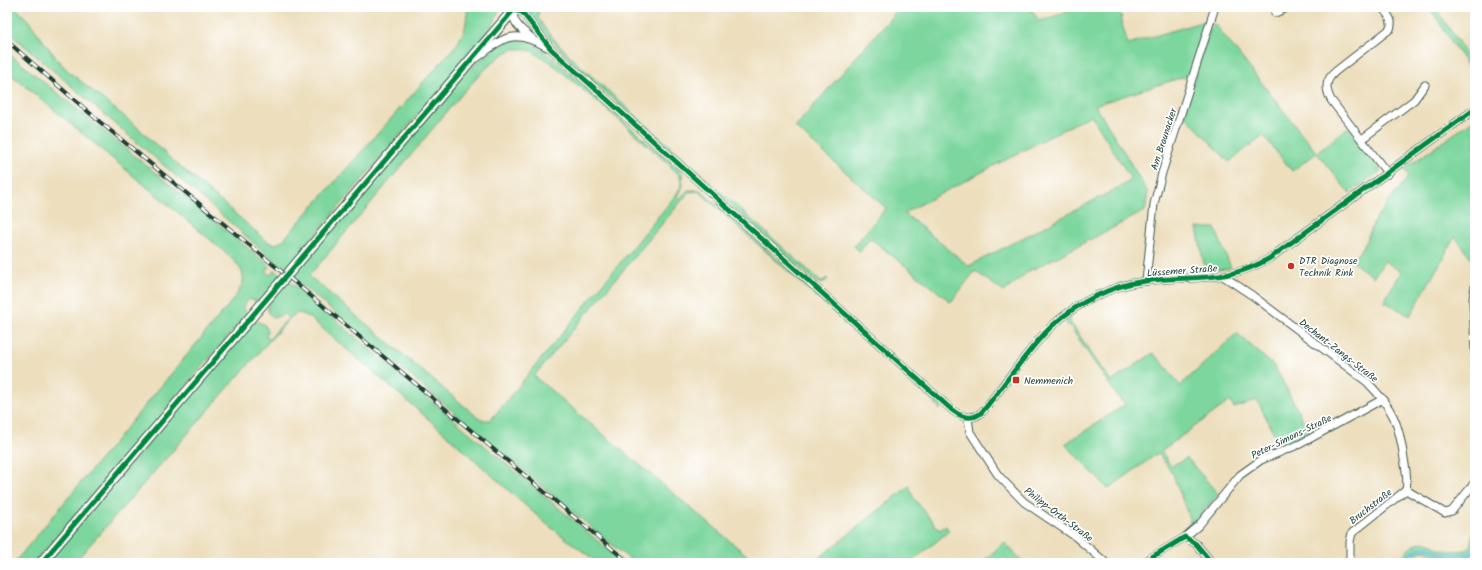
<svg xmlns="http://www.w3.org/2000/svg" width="1482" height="570" font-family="Kalam,sans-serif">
	<rect width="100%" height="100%" fill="#fff"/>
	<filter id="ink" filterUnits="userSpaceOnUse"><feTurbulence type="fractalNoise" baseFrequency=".025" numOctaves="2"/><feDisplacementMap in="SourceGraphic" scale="8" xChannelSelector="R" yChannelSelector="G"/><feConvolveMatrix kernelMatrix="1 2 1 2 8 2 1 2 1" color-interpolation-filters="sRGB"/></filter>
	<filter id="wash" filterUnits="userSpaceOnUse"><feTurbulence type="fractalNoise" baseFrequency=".012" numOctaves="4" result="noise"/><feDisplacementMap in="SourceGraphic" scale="16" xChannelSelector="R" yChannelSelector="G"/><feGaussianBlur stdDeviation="0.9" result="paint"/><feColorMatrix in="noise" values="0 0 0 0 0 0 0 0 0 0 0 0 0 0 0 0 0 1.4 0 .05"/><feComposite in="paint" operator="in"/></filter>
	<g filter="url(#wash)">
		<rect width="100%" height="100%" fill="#eddfbe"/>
		<g fill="#7cd69d" stroke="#4e8a68" fill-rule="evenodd">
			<path d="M 7,7 L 15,7 L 28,20 L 56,58 L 68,71 L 136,126 L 168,156 L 268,242 C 275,245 278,244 284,239 L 458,43 L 465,28 L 468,7 L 500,8 L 494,23 L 463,62 L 285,270 L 210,205 L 7,31 Z"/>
			<path d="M 530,7 L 541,7 C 540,10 538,13 538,16 C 538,24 570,56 577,63 L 819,280 L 821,282 L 827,278 L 828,279 C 824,283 821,285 816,282 L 577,67 L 533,20 L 530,14 Z"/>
			<path d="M 900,7 L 1030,7 L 1039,21 L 1083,7 L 1118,7 L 1122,18 L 1120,18 L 1128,44 L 1208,20 L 1190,75 L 1095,105 L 1117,140 L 1148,193 L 1145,211 L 1032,270 L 1031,269 L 1004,292 L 975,271 L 951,302 L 870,238 L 860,252 L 854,246 L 886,208 L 795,127 ZM 1091,115 L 1131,179 L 1130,181 L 1108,193 L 969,266 L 904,213 Z"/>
			<path d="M 1429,7 L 1435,7 L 1475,67 L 1475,78 Z"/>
			<path d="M 1215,24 L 1317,153 L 1348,127 L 1381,171 L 1349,193 L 1317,153 L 1292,171 L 1263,135 L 1229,162 L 1186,117 L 1184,112 L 1211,26 Z"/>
			<path d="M 517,39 L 533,43 L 555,60 L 682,173 L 683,186 L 677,196 L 680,198 L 688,190 L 700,190 L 932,398 L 941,407 L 940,410 L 934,402 L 704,196 L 698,191 L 689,192 L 534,376 L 756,563 L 634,563 L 291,276 L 464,74 L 497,46 L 502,43 ZM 514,49 L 525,49 L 531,51 L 550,62 L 618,119 L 665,161 L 680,176 L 681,186 L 676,195 L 494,416 L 490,420 L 481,420 L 309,276 C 343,236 377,196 411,155 C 431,132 488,56 514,49 Z"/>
			<path d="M 7,52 L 270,266 L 266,271 L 270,275 L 275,270 L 281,275 L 260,299 L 257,301 L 249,299 L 243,307 L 245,309 L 246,314 L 242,320 L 34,563 L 14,563 L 231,302 C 250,278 246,272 225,252 L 7,71 Z"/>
			<path d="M 1475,119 L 1475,263 L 1455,237 L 1410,316 L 1384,301 L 1401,272 L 1385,261 L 1373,277 L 1352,261 L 1363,247 L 1376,218 L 1409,176 L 1404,169 Z"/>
			<path d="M 1197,228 L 1215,228 L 1231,268 L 1219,270 L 1205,270 Z"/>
			<path d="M 288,280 L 624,563 L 598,563 L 544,522 L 440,429 L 309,317 L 303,314 L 297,313 L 291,317 L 265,346 L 74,563 L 46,563 L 252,323 L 256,321 L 264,324 L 268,331 L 266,337 L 269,339 L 288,318 L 284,314 L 274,318 C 269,315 267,311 268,305 Z"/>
			<path d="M 1070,319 L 1071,323 L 1111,382 L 1153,353 L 1167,368 L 1180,386 L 1237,333 L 1275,367 L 1311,435 L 1282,449 L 1257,400 L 1234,408 L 1230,401 L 1161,451 L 1171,466 L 1187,458 L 1218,494 L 1190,527 L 1190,521 L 1173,474 L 1158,453 L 1108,489 L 1065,444 L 1126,404 L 1120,400 L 1069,325 L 1066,324 Z"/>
			<path d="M 909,486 L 913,497 L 939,530 L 946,526 L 949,531 L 910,563 L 813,563 Z"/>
			<path d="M 1475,522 L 1475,555 L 1468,563 L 1458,563 L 1460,557 L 1437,556 L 1425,550 L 1414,554 L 1405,563 L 1396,563 C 1405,553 1415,539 1430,543 C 1433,544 1435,546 1438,548 C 1447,552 1457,551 1467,550 L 1470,546 Z"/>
			<path d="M 1004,542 L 1024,563 L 982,563 Z"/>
		</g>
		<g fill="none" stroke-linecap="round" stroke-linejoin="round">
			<g stroke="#5eb7db" stroke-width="2.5">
				<path d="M 1402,563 C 1408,555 1420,544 1430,548 C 1433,548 1436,551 1439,552 C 1449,555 1460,554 1470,554"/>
				<path d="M 1462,563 L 1472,552 L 1475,546"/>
			</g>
		</g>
	</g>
	<g filter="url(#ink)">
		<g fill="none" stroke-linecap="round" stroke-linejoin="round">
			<g stroke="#3e5549" stroke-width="9">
				<g id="street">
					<path d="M 1382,7 C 1387,14 1394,20 1390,29 L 1336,71 C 1325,80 1325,88 1331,100 L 1388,174"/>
					<path d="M 511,9 C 513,12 513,14 514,18 C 516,27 526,33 532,38"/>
					<path d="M 513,10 L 522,12 L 551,49 L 952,410 C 961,417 971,421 981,413 C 992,401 1001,387 1011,375 C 1024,358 1037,340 1052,326 C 1078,302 1112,285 1146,281 C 1194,275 1226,284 1270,258 L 1475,109"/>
					<path d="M 1275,13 L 1289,7"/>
					<path d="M 477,58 C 505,36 513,29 547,47"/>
					<path d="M 1362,139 L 1414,100 L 1425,85"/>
					<path d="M 1223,276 L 1253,296 L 1367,382 C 1393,408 1399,423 1404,459 C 1406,469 1408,480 1406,490"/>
					<path d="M 1146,281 L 1154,204 L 1162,173 L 1215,7"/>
					<path d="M 1475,286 L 1473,299 L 1475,353"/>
					<path d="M 968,418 L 970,432 L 998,475 L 1024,502 L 1076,537 L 1106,563"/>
					<path d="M 1406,490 L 1445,513 L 1452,511 L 1475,482"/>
					<path d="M 1185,537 L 1199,525 L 1240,475 L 1261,460 L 1300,444 L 1383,399"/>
					<path d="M 1142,563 L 1185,537 L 1196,544 L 1212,563"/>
					<path d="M 1350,563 L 1350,542 L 1352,533 L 1406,490"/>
				</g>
			</g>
			<g stroke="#3e5549" stroke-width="12">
				<path id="secondary" d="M 41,563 L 516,7"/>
			</g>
			<use href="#street" stroke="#fff" stroke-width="7"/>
			<use href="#secondary" stroke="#fff" stroke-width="10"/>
			<g stroke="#1f3d34" stroke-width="4">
				<path id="rail" d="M 7,41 L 100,122 L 298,285 L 629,563"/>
			</g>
			<use href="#rail" stroke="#fff" stroke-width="2.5" stroke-dasharray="8" stroke-linecap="butt"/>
			<g stroke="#fff" stroke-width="8">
				<g id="cycleway">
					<path d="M 510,7 L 513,10 L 522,12 L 551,49 L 952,410 C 961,417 971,421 981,413 C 992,401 1001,387 1011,375 C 1024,358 1037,340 1052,326 C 1078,302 1112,285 1146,281 C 1194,275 1226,284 1270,258 L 1475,109"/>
					<path d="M 41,563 L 516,7"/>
					<path d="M 1142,563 L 1185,537 L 1196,544 L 1212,563"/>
				</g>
			</g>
			<use href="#cycleway" stroke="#00873e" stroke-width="5"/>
		</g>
	</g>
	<g fill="#c8321e" stroke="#fff" stroke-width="1.5">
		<circle cx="1291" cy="266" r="4"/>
		<rect x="1012" y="376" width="8" height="8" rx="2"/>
	</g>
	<g text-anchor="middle" stroke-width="3.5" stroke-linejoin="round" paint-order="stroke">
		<g font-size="10" fill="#1f3d34" stroke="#fff">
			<text transform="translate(1163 139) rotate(-72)" y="4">Am Braunacker</text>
			<text transform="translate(1182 270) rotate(-4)" y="4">Lüssemer Straße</text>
			<text transform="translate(1339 350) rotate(38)" y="4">Dechant-Zangs-Straße</text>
			<text transform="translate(1291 436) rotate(-26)" y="4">Peter-Simons-Straße</text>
			<text transform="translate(1370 506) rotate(-38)" y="4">Bruchstraße</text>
			<text transform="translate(1059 514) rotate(37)" y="4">Philipp-Orth-Straße</text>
		</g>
		<g font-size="10" fill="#1f3d34" stroke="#fff" text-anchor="start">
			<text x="1299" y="264">DTR Diagnose<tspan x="1299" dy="12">Technik Rink</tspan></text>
			<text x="1024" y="384">Nemmenich</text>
		</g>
	</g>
	<rect width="1482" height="570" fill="none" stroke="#fff" stroke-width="24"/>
</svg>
